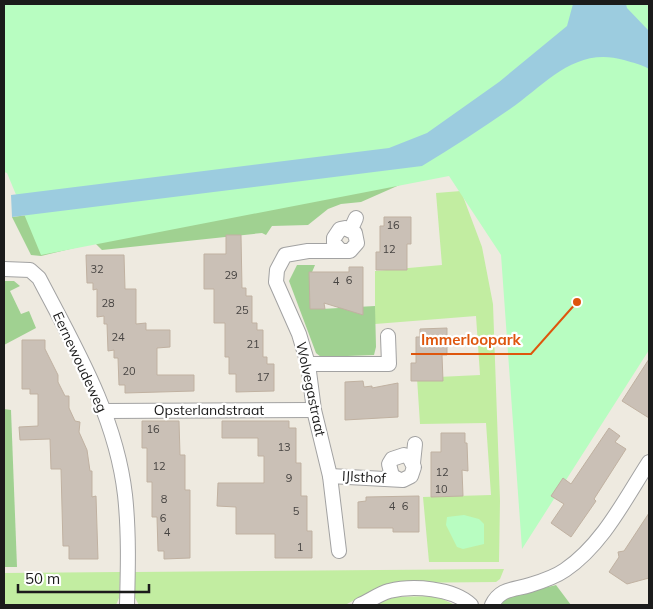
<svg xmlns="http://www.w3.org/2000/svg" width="653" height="609" font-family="Mulish,sans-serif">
	<rect width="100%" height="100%" fill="#eeeae0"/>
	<g fill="#c2eda1">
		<path d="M 461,191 L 482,247 L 493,304 L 500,501 L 499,562 L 429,562 L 423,497 L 491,495 L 486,423 L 420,424 L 417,378 L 480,375 L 476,316 L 375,324 L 375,271 L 442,265 L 436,193 Z"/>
		<path d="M 504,569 L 500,579 L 496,582 L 393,583 L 384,585 L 345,605 L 139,605 L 135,598 L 135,572 Z"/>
		<path d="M 120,572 L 119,598 L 116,605 L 4,605 L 4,573 Z"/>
		<path d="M 436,596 L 455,605 L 376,605 L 390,597 Z"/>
	</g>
	<g fill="#a0d191">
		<path d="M 404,183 L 361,202 L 341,204 L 328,209 L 308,225 L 272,226 L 266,235 L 262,233 L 102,250 L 95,243 L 41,256 L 31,255 L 12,217 L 262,186 Z"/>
		<path d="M 297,265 L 315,265 L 310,277 L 321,309 L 375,306 L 376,347 L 374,355 L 321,357 L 316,353 L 289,281 Z"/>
		<path d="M 4,281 L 14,281 L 20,286 L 10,291 L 21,314 L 29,311 L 36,328 L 4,345 Z"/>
		<path d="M 4,409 L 11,410 L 17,567 L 4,567 Z"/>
		<path d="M 556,585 L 571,605 L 501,605 C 501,605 505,599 506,599 C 508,597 548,587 556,585 Z"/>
	</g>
	<g fill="#b8fdc1">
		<path d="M 4,4 L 649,4 L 649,350 L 522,549 L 501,255 L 449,176 L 41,255 L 7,173 L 4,172 Z"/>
		<path d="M 464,515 L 479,519 L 484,524 L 484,544 L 463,549 L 457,547 L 446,525 L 447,517 Z"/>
	</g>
	<path fill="#9cccdf" d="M 573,4 L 626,4 L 627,8 L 649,31 L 649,69 C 641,64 633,63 624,60 C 575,46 546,84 510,109 C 481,129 452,148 422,166 L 12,217 L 11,195 L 389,148 L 427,133 L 499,82 L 567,26 Z"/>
	<g fill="#cac0b6" stroke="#c0b1a1">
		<path d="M 384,217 L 411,217 L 411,244 L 407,244 L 407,270 L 376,270 L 376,252 L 380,252 L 380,226 L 384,226 Z"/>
		<path d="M 226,235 L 241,235 L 242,288 L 246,288 L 246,296 L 252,296 L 252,323 L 257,323 L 257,330 L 263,330 L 263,357 L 267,357 L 267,364 L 274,364 L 274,391 L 236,392 L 236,374 L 229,374 L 229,357 L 225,357 L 225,323 L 214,323 L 214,289 L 204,289 L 204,254 L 226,254 Z"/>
		<path d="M 86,255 L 124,255 L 125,289 L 136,289 L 136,324 L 146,323 L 146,330 L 170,330 L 170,347 L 157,348 L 157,375 L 194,375 L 194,391 L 125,393 L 125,385 L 119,385 L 118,358 L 114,358 L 114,350 L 108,351 L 107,324 L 104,324 L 104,316 L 97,317 L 97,289 L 93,290 L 93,283 L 87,283 Z"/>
		<path d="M 349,267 L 363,267 L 363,315 L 324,303 L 325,309 L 310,309 L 309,272 L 349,272 Z"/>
		<path d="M 447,328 L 447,355 L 442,355 L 443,381 L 411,381 L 411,363 L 416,363 L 416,337 L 420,337 L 420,329 Z"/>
		<path d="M 22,340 L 45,340 L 45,349 L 58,375 L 58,382 L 65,396 L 69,396 L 69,408 L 75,421 L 80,422 L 79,432 L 87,450 L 90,471 L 92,471 L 92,497 L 96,496 L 98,559 L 69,559 L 69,546 L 63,546 L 61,469 L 51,469 L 50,439 L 20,440 L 19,427 L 38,426 L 38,394 L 30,394 L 30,389 L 22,389 Z"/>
		<path d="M 649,359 L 649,418 L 622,401 Z"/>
		<path d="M 363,381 L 364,387 L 372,386 L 372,388 L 398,383 L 398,417 L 345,420 L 345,382 Z"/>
		<path d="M 142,421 L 179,421 L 180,455 L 185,455 L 185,490 L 190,490 L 190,558 L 164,559 L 164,551 L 158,551 L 157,517 L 152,517 L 152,482 L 147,482 L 147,448 L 142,448 Z"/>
		<path d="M 222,421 L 289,421 L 289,428 L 296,428 L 296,463 L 301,463 L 301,496 L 307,496 L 307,531 L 312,531 L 312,558 L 275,558 L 275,534 L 236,534 L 236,507 L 217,506 L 218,483 L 264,483 L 264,456 L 258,456 L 258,438 L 222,438 Z"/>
		<path d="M 609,428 L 620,436 L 615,442 L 626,449 L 594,499 L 596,501 L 571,537 L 551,523 L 564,504 L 551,496 L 563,478 L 571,484 Z"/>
		<path d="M 441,433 L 465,433 L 465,443 L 467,443 L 468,471 L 462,470 L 463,496 L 431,497 L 431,452 L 441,452 Z"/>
		<path d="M 419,496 L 419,532 L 393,532 L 393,528 L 358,528 L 358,502 L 366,501 L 366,497 Z"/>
		<path d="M 649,513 L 649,578 L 627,584 L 609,572 L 619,557 L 618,552 L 624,551 Z"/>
	</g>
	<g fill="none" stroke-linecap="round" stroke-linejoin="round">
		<g stroke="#a2a2a2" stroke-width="16">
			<g id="minor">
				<path d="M 351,229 L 356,218"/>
				<path d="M 4,269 L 30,270 L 39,278 C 75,347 116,416 125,495 C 129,532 128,569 127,605"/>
				<path d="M 308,364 L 389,364 L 388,336"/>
				<path d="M 104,411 L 314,410"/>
				<path d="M 413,463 L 415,444"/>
				<path d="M 330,476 L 403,480 L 411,476 L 414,467 L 409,457 L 404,455 L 392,459 L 389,464 L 392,476 L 398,479"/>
				<path d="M 339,551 L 330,476 L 314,410 L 308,364 L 299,334 L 276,282 L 277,270 L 285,255 L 308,251 L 350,251 L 357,243 L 355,233 L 345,228 L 340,229 L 334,238 L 334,243 L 341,251"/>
				<path d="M 360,605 C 369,601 379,594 389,591 C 413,585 453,588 471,605"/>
				<path d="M 492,605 C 500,588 514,590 530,585 C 543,581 555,577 565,570 C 603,544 625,499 649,462"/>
			</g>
		</g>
		<use href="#minor" stroke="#fff" stroke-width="14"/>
	</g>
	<g text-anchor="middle" stroke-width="4.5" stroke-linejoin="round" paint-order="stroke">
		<g font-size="11" fill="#474442">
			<text x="393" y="229">16</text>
			<text x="389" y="253">12</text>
			<text x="97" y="273">32</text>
			<text x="231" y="279">29</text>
			<text x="349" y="284">6</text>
			<text x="336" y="285">4</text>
			<text x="108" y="307">28</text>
			<text x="242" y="314">25</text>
			<text x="118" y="341">24</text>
			<text x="253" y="348">21</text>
			<text x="129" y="375">20</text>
			<text x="263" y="381">17</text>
			<text x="153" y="433">16</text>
			<text x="284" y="451">13</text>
			<text x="159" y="470">12</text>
			<text x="442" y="476">12</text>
			<text x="289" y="482">9</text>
			<text x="441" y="493">10</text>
			<text x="164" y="503">8</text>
			<text x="392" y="510">4</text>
			<text x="405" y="510">6</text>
			<text x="296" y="515">5</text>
			<text x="163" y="522">6</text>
			<text x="167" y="536">4</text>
			<text x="300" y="551">1</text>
		</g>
		<g font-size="14" fill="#1b1b1b" stroke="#fff">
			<text transform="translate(80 362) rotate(65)" y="5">Eernewoudeweg</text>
			<text transform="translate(311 389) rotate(78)" y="5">Wolvegastraat</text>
			<text x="209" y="415">Opsterlandstraat</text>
			<text transform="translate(364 477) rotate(3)" y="5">IJlsthof</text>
		</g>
	</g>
	<path fill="none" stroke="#de560d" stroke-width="2" d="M577 302L531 354H411"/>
	<circle fill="#de560d" stroke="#fff" stroke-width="2" cx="577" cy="302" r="5"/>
	<g font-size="15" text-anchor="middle" font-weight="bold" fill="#de560d" stroke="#fff" stroke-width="4.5" stroke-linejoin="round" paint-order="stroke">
		<text x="471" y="345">Immerloopark</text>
	</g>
	<rect width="653" height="609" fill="none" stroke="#1b1b1b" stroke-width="10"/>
	<path d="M18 584v8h131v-8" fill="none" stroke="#1b1b1b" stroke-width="2.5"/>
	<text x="25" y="584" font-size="15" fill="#1b1b1b" stroke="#ffffff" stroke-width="4" paint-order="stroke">50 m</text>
</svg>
